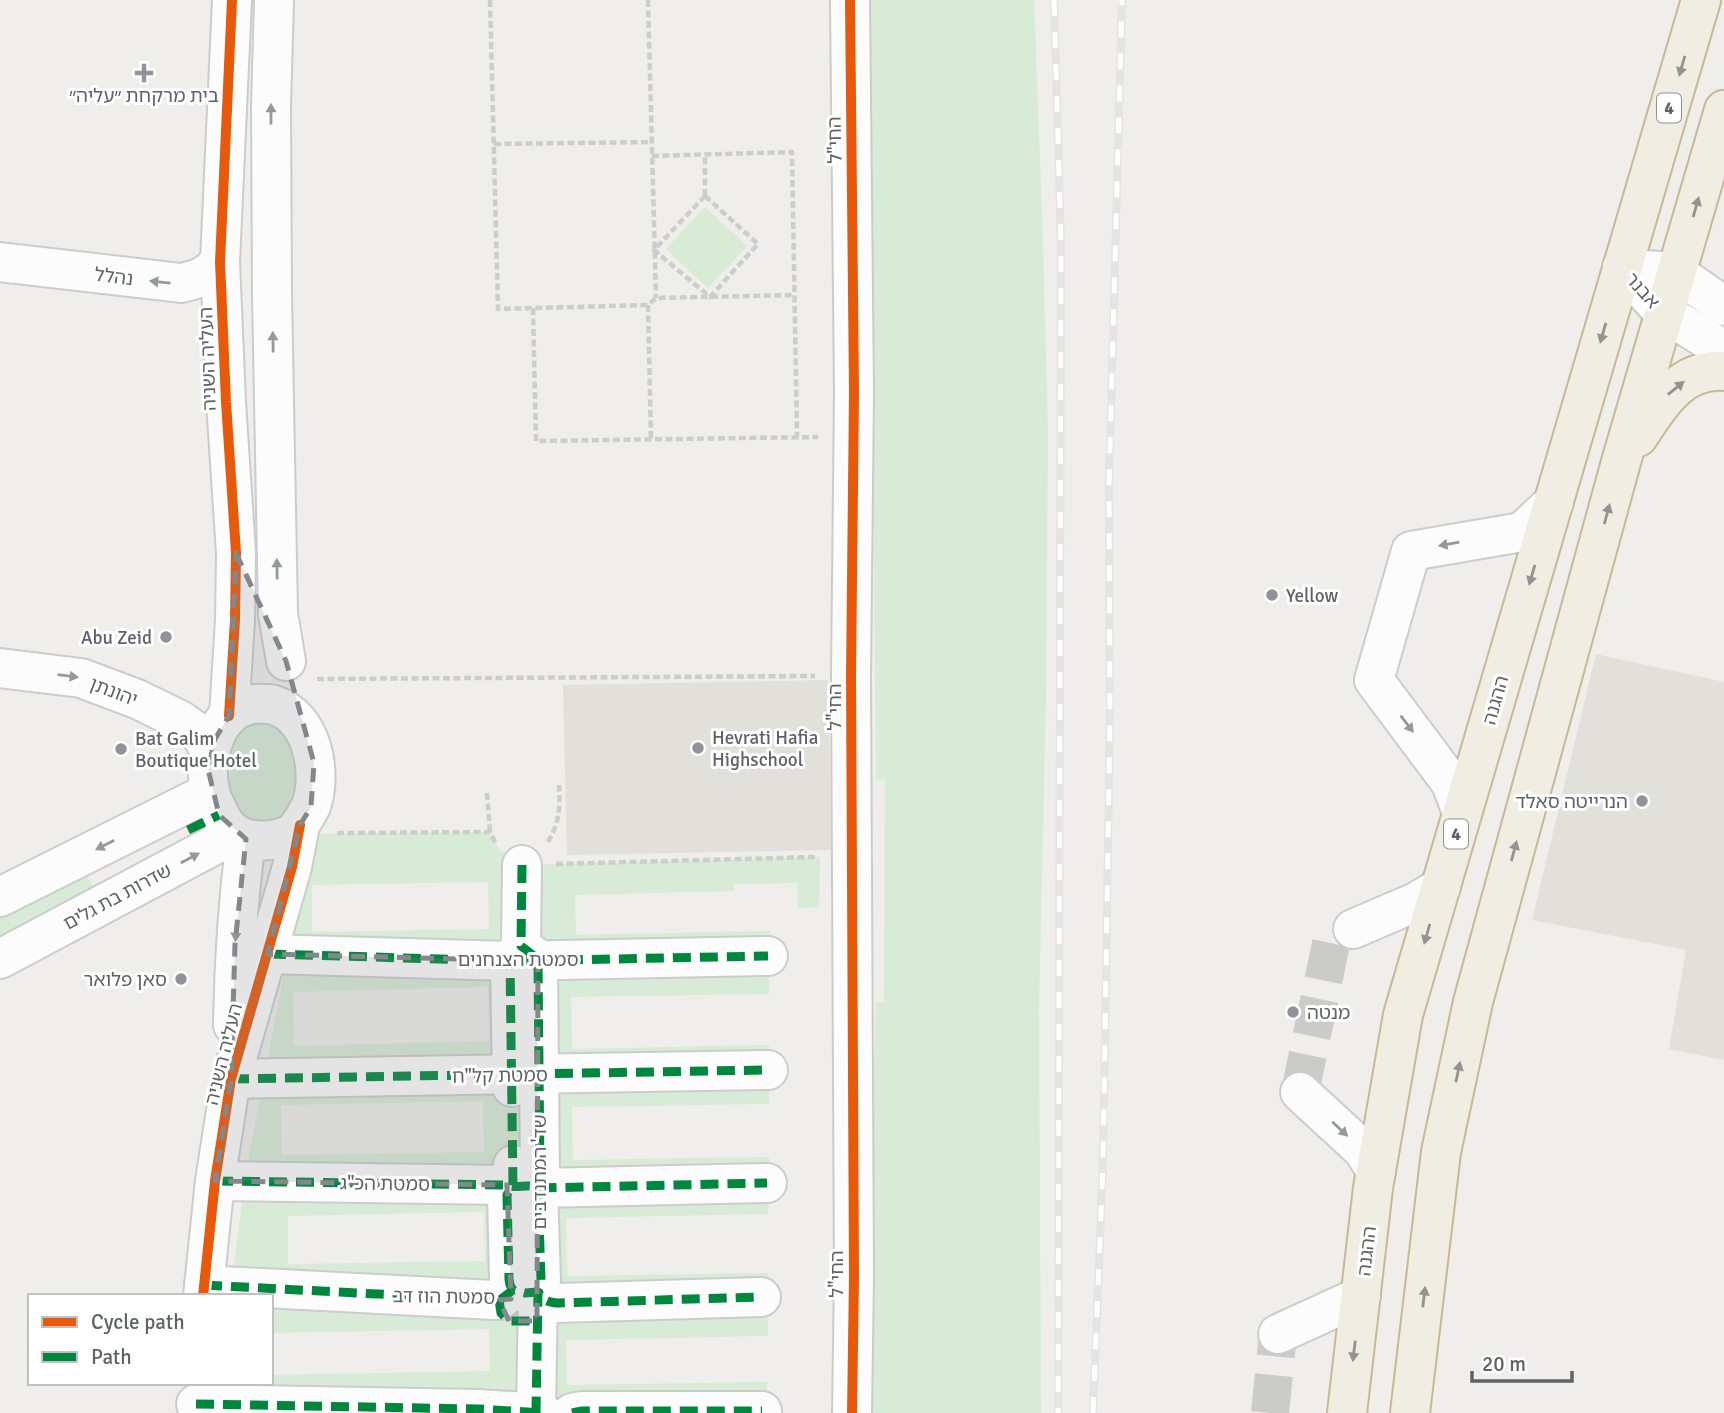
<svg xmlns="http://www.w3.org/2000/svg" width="1724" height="1413" font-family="Signika,'Noto Sans Hebrew',sans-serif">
	<rect width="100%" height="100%" fill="#efeeea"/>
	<g fill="#e2e0da">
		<path d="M 1596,654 L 1724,682 L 1724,1060 L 1669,1049 L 1686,950 L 1532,920 Z"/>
		<path d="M 828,680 L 831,850 L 567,855 L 563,685 Z"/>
	</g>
	<g fill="#d8ebd6" fill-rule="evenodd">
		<path d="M 868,0 L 1034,0 L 1042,210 L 1048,431 L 1046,701 L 1039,1008 L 1041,1413 L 866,1413 L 876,1002 L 884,1002 L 885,780 L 876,779 Z"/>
		<path d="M 705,207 L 747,246 L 708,288 L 666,249 Z"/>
		<path d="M 260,721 L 269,721 L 283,728 L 298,763 L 299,795 L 281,820 L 269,824 L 248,821 L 240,813 L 234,802 L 229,789 L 231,757 L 237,737 L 249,726 Z"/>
		<path d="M 490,832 C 499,850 504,855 522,865 L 820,857 L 819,907 L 798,908 L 797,883 L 734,884 L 734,891 L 575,895 L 576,935 L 770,931 L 769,994 L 571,997 L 572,1049 L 769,1045 L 769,1104 L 572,1107 L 573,1160 L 769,1157 L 768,1214 L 566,1218 L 567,1276 L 768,1273 L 768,1336 L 566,1340 L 567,1385 L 767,1382 L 767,1413 L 229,1413 L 229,1383 L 271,1383 L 271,1375 L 490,1371 L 489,1329 L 271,1333 L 271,1296 L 232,1278 L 246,1171 L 290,942 L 314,834 ZM 488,882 L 489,929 L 312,932 L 312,885 ZM 488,987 L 489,1041 L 294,1046 L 293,992 ZM 483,1101 L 484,1152 L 282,1155 L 281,1105 ZM 484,1212 L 485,1261 L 288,1264 L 288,1216 Z"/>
		<path d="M 85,869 L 97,896 L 0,948 L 0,913 Z"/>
	</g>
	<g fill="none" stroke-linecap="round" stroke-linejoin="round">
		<g stroke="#cbcbca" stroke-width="38" stroke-dasharray="38 19" stroke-linecap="butt">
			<path d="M 1300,1092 L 1332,939 L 1353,929"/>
			<path d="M 1270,1413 L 1278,1334"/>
		</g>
		<g stroke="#cbcccc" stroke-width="42">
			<g id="minor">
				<path d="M 274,0 L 271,106 L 272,294 L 278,614 L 286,661"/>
				<path d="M 850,0 L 854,392 L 851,676 L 854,1276 L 852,1413"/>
				<path d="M 0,262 L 181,283 C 200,279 207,276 220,262"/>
				<path d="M 1622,267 L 1663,312 L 1724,350"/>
				<path d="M 1645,270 L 1675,272 L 1724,306"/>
				<path d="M 0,668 L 81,678 L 137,699 L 180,720 L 201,735 L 210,751"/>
				<path d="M 252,704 C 259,704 267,703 274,705 C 312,717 323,772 311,806 C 309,810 306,815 303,820 C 300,825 295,832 289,835 C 278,841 265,841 253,840 C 236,838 224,826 218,811 C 215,805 211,798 210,791 C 204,765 212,724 237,709 C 242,707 248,705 252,704 Z"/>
				<path d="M 229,716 L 235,620 L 236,553 L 226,402 L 220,262 L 232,0"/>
				<path d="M 1462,813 L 1451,783 L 1374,680 L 1411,551 L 1522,532 L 1554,502"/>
				<path d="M 522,865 L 521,946 L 534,956 L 538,961 L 540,1175 L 538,1188 L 541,1280 L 538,1292 L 536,1413"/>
				<path d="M 0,897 L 210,792"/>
				<path d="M 1353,929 L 1416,902 L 1441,887"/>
				<path d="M 268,954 L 510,961 L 768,956"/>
				<path d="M 0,959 L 235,834"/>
				<path d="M 233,1025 C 234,963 238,901 246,839"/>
				<path d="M 231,1079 L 768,1070"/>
				<path d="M 512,1087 L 510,961 L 521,946"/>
				<path d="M 1300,1092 L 1363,1150 L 1376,1171"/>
				<path d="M 513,1165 L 513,1187 L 509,1191 L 507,1195 L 509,1279 L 510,1285 L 513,1290"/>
				<path d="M 215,1181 L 507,1185 C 517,1189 527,1183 538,1188 L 767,1183"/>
				<path d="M 204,1285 L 493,1300 L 500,1300 L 513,1290 L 525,1293 L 538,1292 C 543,1300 547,1302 557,1303 L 761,1297"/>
				<path d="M 203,1296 L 215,1181 L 231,1079 L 292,867 L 300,825"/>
				<path d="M 1278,1334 L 1361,1296"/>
				<path d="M 196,1404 L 478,1409 L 543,1413"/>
				<path d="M 572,1413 L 582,1411 L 762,1411"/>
			</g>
		</g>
		<g stroke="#c8b996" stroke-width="42">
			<g id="highway">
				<path d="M 1638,437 C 1659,405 1680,368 1724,371"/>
				<path d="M 1347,1413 L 1373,1188 L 1403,1015 L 1701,0"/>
				<path d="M 1410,1413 L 1441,1152 L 1473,1002 L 1621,462 L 1724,110"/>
			</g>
		</g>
		<g stroke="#cacfcc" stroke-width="4.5" stroke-dasharray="7 3.5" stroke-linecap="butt">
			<path d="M 490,0 L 498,309 L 648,305 L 656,298 L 795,295"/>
			<path d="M 648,0 L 656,298"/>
			<path d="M 494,144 L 652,142"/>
			<path d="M 652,156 L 792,152 L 797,437"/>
			<path d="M 705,196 L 758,244 L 710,297 L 654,250 Z"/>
			<path d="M 705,196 L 705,154"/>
			<path d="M 648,305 L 651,439"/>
			<path d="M 533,308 L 536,441 L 818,437"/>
			<path d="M 317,679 L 815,676"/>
			<path d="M 487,793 L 490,832"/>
			<path d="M 337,833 L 490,832 L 496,844"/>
			<path d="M 548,842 C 560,821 560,808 559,785"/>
			<path d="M 556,864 L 817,857"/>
		</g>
		<use href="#minor" stroke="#fdfcfc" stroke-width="38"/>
		<use href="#highway" stroke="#f0ede3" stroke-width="38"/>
		<g stroke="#e4e4e4" stroke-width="8">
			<g id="rail">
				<path d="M 1054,0 L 1061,243 L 1058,1413"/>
				<path d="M 1093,1413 L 1103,1163 L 1110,717 L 1109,485 L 1122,0"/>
			</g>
		</g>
		<use href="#rail" stroke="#fff" stroke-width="5" stroke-dasharray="16" stroke-linecap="butt"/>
		<g stroke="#00873e" stroke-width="9" stroke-dasharray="18 9" stroke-linecap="butt">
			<path d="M 188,830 L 219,815"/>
			<path d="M 522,865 L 521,946 L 534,956 L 538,961 L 540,1175 L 538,1188 L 541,1280 L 538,1292 L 536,1413"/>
			<path d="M 268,954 L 510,961 L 768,956"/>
			<path d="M 231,1079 L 768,1070"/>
			<path d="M 215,1181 L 507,1185 C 517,1189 527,1183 538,1188 L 767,1183"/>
			<path d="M 204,1285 L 493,1300 L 500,1300 L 513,1290 L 525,1293 L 538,1292 C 543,1300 547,1302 557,1303 L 761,1297"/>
			<path d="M 513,1290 L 510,1285 L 509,1279 L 507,1195 L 509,1191 L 513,1187 L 510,961 L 515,955"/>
			<path d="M 499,1300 L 501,1313 L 509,1321 L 537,1321"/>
			<path d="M 196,1404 L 478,1409 L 543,1413"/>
			<path d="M 572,1413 L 582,1411 L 762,1411"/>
		</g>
		<g stroke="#fff" stroke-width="15">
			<g id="cycleway">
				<path d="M 850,0 L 854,392 L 851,676 L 854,1276 L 852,1413"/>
				<path d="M 229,716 L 235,620 L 236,553 L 226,402 L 220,262 L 232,0"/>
				<path d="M 203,1296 L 215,1181 L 231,1079 L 292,867 L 300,825"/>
			</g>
		</g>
		<use href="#cycleway" stroke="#e8590c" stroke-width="10"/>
	</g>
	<defs><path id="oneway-solid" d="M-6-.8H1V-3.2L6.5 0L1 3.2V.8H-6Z" transform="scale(1.75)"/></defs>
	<g fill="#929393">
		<use href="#oneway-solid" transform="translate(1682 66) rotate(106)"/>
		<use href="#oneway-solid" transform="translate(1696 207) rotate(-74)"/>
		<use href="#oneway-solid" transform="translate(1603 333) rotate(106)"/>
		<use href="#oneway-solid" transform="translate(1676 388) rotate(-39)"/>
		<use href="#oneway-solid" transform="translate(1607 514) rotate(-75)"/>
		<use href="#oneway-solid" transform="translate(1532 575) rotate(106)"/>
		<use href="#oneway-solid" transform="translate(1514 851) rotate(-75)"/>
		<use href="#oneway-solid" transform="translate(1427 934) rotate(106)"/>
		<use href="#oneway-solid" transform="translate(1458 1072) rotate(-78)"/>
		<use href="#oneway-solid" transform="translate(1424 1297) rotate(-83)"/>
		<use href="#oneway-solid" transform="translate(1354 1351) rotate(97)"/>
	</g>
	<g fill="#96999c">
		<use href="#oneway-solid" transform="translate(271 114) rotate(-90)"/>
		<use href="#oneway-solid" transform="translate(160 282) rotate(-174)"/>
		<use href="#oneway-solid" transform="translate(273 342) rotate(-91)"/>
		<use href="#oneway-solid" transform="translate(1449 544) rotate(170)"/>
		<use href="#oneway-solid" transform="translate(277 569) rotate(-91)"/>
		<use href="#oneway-solid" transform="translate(68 676) rotate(7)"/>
		<use href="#oneway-solid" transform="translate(1407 724) rotate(53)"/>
		<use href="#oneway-solid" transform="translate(105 845) rotate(153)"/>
		<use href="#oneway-solid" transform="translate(190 858) rotate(-28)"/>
		<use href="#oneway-solid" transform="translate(236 931) rotate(94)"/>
		<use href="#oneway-solid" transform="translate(1340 1129) rotate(43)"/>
	</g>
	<path fill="#84888a" fill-opacity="0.2" stroke="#84888a" stroke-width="5" stroke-dasharray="14 9" stroke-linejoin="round" d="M 236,553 L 286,661 L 314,763 L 311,807 L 300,825 L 268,954 L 538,961 L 537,1321 L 509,1321 L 499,1300 L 511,1299 L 507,1185 L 215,1181 L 231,1079 L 235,944 L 246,839 L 219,815 L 208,769 L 215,739 L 229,716 Z"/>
	<g fill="#919496" stroke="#fff" stroke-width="2.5">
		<path d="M140.5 62.5h7v7h7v7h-7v7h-7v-7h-7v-7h7z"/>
		<circle cx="1272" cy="595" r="7"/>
		<circle cx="166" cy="637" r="7"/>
		<circle cx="698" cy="748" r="7"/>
		<circle cx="121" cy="749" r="7"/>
		<circle cx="1642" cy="801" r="7"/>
		<circle cx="181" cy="979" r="7"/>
		<circle cx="1293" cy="1012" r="7"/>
	</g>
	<g text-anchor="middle" stroke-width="6" stroke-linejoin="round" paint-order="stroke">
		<g fill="#fff" stroke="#8f9295" stroke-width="2">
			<rect x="1657" y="93.5" width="24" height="29" rx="5"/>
			<rect x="1444" y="819.5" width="24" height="29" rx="5"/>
		</g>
		<g font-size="18" font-weight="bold" fill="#5f6368">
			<text x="1669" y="114">4</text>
			<text x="1456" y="840">4</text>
		</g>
		<g font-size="19" fill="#5f6368" stroke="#fff" text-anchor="start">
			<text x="144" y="102" text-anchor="middle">בית מרקחת ״עליה״</text>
			<text x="1286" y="602">Yellow</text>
			<text x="152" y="644" text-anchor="end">Abu Zeid</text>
			<text x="712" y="744">Hevrati Hafia<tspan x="712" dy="22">Highschool</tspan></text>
			<text x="135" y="745">Bat Galim<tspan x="135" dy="22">Boutique Hotel</tspan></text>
			<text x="1628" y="808" text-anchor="end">הנרייטה סאלד</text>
			<text x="167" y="986" text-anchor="end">סאן פלואר</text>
			<text x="1307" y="1019">מנטה</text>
		</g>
		<g font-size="19" fill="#5f6368" stroke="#fff">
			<text transform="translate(834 140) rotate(-91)" y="7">החי"ל</text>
			<text transform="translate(114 276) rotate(7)" y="7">נהלל</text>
			<text transform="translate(1643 290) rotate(48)" y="7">אבנר</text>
			<text transform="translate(207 359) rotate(-92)" y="7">העליה השניה</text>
			<text transform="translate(114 691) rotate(21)" y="7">יהונתן</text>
			<text transform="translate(1495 700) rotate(-74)" y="7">ההגנה</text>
			<text transform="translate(834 707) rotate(-90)" y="7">החי"ל</text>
			<text transform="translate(117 896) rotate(-28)" y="7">שדרות בת גלים</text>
			<text x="518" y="966">סמטת הצנחנים</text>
			<text transform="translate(223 1054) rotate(-76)" y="7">העליה השניה</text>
			<text transform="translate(500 1075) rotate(-1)" y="7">סמטת קל"ח</text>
			<text transform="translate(539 1172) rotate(-90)" y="7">שד' המתנדבים</text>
			<text transform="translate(385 1183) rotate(1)" y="7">סמטת הכ"ג</text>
			<text transform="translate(1366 1251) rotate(-83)" y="7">ההגנה</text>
			<text transform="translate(836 1274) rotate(-90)" y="7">החי"ל</text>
			<text transform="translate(444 1296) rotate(1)" y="7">סמטת הוז דב</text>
		</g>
	</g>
	<rect x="28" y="1294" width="245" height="91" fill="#ffffff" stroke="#bfc1c3" stroke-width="2"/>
	<rect x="42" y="1317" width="35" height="10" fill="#e8590c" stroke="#bfc1c3" stroke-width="2"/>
	<text x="91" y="1329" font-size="21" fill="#5f6368">Cycle path</text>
	<rect x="42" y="1352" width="35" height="10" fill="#00873e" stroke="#bfc1c3" stroke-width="2"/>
	<text x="91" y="1364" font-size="21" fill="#5f6368">Path</text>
	<path d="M1472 1371v10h100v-10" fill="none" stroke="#5f6368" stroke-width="3.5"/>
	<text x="1482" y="1371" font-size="21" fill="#5f6368" stroke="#ffffff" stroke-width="5" paint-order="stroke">20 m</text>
</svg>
